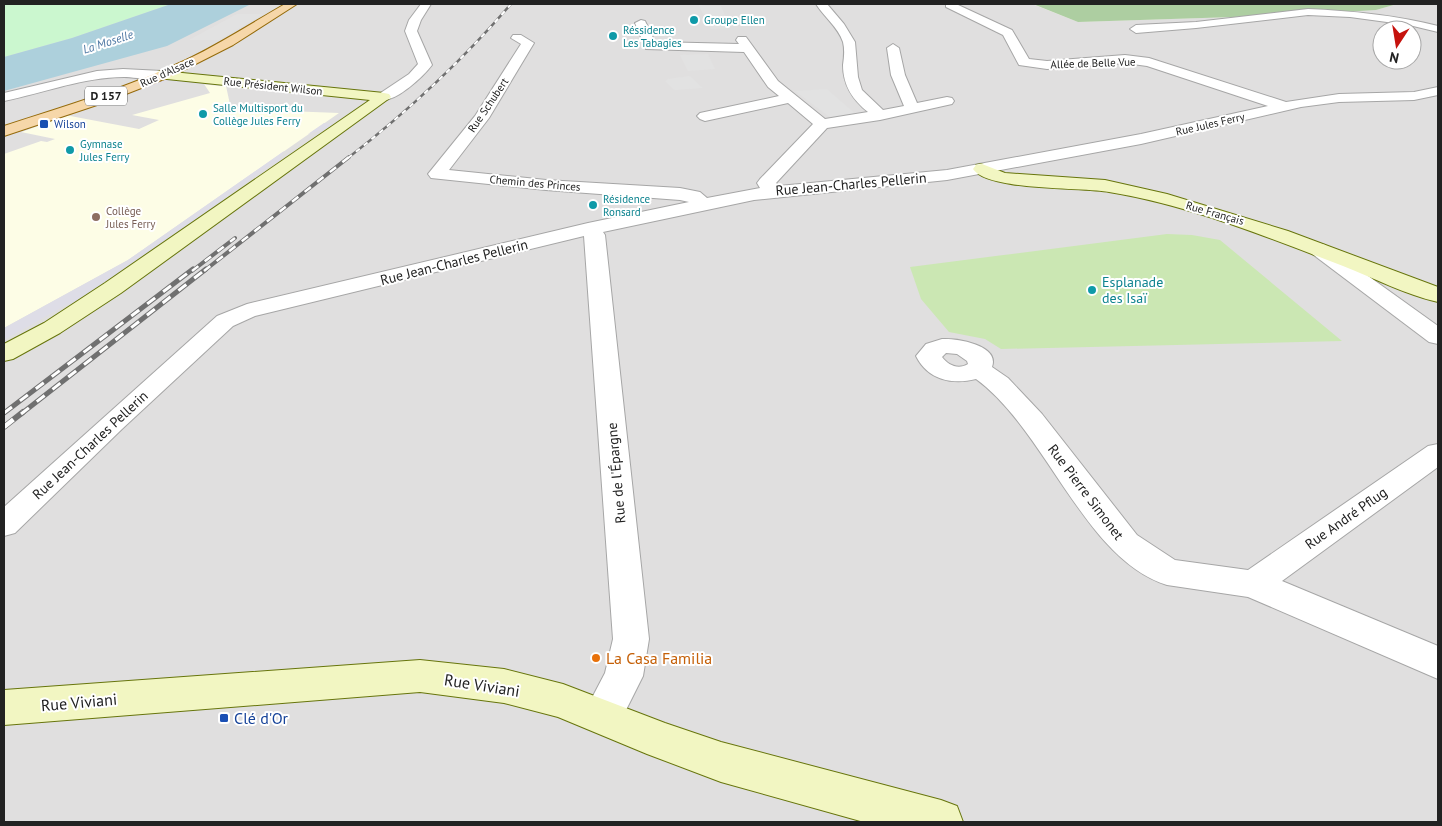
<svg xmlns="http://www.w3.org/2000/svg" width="1442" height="826" font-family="'PT Sans',sans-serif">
	<rect width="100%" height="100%" fill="#f1efe9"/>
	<path fill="#e0dfdf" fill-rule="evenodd" d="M 4,4 L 1032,4 L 1078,22 L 1294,15 L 1376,10 L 1397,4 L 1438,4 L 1438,822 L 4,822 ZM 1382,30 L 1412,30 L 1412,60 L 1382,60 Z"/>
	<path fill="#fdfde6" d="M 204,84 L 226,86 L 231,109 L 339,113 L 128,260 L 4,328 L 4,154 L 41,141 L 47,142 L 55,139 L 21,132 L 65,115 L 139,129 L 159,120 L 132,115 L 210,93 Z"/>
	<path fill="#cbe7b3" d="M 1167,234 L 1192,235 L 1220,240 L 1342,341 L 1001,349 L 985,339 L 949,332 L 921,299 L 910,267 Z"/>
	<path fill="#adcea1" d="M 1033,4 L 1397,4 L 1376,10 L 1294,15 L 1078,22 Z"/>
	<path fill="#cbf7cf" d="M 4,4 L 171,4 L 72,38 L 4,57 Z"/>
	<g fill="#e2e2e2">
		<path d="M 698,4 L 710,4 L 701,6 L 721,6 L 730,28 L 711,29 Z"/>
		<path d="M 237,14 L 264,14 L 219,40 L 189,40 Z"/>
		<path d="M 708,54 L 715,69 L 688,71 L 680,55 Z"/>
		<path d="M 690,76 L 703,88 L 674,90 L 665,81 L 668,79 Z"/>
		<path d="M 827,89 L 857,115 L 832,119 L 795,91 Z"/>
	</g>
	<g fill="#dedde7">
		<path d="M 168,79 L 369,99 L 371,101 L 337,126 L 308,134 L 324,123 L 335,124 L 367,101 L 352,98 L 167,81 L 4,138 L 4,136 L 14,132 Z"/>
		<path d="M 284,151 L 280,158 L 282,162 L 272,164 L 223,199 L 227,201 L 78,303 L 68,304 L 4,340 L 4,328 L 128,260 Z"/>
	</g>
	<path fill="#add0dc" d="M 171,4 L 251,4 L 167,46 L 4,91 L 4,57 L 72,38 Z"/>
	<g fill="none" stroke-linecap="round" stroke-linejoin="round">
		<g stroke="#a6a6a6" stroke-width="2">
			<g id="street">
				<path d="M 421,4 L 431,4 L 421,20 L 417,31 L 432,65 C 423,77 394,104 379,100 L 377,97 L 379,94 L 409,74 L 418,64 L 405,31 L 409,20 Z"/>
				<path d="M 816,4 L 827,4 L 844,24 L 855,42 L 858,77 L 862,90 L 883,110 L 904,106 L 891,75 L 887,48 L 893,44 L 899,48 L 905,75 L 917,103 L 947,97 L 952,98 L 954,101 L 952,104 L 880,120 L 827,128 L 776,183 L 779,186 L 947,170 L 1141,134 L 1268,106 L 1147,66 L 1125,63 L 1047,69 L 1019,65 L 1003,35 L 946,7 L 946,4 L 956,4 L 1012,30 L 1029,59 L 1047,61 L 1125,55 L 1149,58 L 1286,102 L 1339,94 L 1414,92 L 1438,87 L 1438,95 L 1414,100 L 1339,102 L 1301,107 L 1141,144 L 947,180 L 754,200 L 603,232 L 605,235 L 649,639 L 643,676 L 617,728 L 603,733 L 589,728 L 583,715 L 605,673 L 613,639 L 584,236 L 255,316 L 233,326 L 122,429 L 15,533 L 4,536 L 4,507 L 217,316 L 247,304 L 588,223 L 689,202 L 680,200 L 546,190 L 431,178 L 428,174 L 475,116 L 521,44 L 511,38 L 513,35 L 521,35 L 534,43 L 489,118 L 449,170 L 546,180 L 680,188 L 700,192 L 707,198 L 760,188 L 757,183 L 760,179 L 813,124 L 788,103 L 705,121 L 700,119 L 697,116 L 700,113 L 779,96 L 768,87 L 744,52 L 646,49 L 635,23 L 641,20 L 645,21 L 655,42 L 739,44 L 736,40 L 738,37 L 746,37 L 778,81 L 825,119 L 868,112 C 853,100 843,86 843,65 C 844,58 845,50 843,42 C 838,27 824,17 816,4 Z"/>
				<path d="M 1308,9 C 1352,11 1395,15 1438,26 L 1438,32 L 1409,25 L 1350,17 L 1308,15 L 1196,28 L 1136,33 L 1130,29 L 1136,25 L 1196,22 Z"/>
				<path d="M 123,69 L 162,71 L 169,75 C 163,83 135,77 124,77 C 84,77 43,93 4,101 L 4,93 L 97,71 Z"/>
				<path d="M 1318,243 L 1325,245 L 1438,326 L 1438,344 L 1429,342 L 1311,253 L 1308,249 L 1311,245 Z"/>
				<path d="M 942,339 C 957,338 1000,345 992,367 L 1008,378 L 1042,414 L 1137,535 L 1175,560 L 1248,570 L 1428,446 L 1438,444 L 1438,467 L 1282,581 L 1438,646 L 1438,679 L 1248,597 L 1167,585 C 1084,559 1047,431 976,379 C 952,385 928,380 916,356 L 926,344 ZM 946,353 L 957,354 L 967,361 L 968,364 C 958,370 948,365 942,357 Z"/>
			</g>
		</g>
		<g stroke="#67750c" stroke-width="2">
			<g id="secondary">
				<path d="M 162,71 L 384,93 L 389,94 L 391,97 L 121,293 L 60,333 L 13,359 L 4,361 L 4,344 L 44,323 L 105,283 L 370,100 L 157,78 L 155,75 L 157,72 Z"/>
				<path d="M 982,164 L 1005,173 L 1105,180 L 1167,194 L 1288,231 L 1438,287 L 1438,302 C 1406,295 1374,278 1343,266 C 1267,237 1189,205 1109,192 C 1081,187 988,191 973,169 L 976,165 Z"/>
				<path d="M 420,660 L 504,669 L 563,684 L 665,723 L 721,742 L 941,800 L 957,806 L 963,822 L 864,822 L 721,782 L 647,754 L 558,717 L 504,703 L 420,692 L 4,725 L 4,690 Z"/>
			</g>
		</g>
		<g stroke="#956b0a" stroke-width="2">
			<path id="primary" d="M 285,4 L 297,4 L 233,45 L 172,76 L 103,103 L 4,136 L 4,126 C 65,106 127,88 186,60 C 220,44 252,23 285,4 Z"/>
		</g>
		<use href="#street" fill="#fff" fill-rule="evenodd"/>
		<use href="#secondary" fill="#f2f6c2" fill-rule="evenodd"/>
		<use href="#primary" fill="#f6d7a9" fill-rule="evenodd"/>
		<g stroke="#707070" stroke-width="2.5">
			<path id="rail-far3" d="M 348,158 C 407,112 462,61 511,4"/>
		</g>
		<g stroke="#707070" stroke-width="4">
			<g id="rail-far2">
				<path d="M 192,271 L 235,238"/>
				<path d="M 204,271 L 349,157"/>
			</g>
		</g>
		<g stroke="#707070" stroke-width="5">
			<g id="rail-far1">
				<path d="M 4,413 L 193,269"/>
				<path d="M 21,414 L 206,269"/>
			</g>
		</g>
		<g stroke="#707070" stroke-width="6">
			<path id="rail" d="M 4,427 L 23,412"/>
		</g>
		<use href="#rail-far3" stroke="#fff" stroke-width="2" stroke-dasharray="5" stroke-linecap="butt"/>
		<use href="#rail-far2" stroke="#fff" stroke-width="2.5" stroke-dasharray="8" stroke-linecap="butt"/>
		<use href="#rail-far1" stroke="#fff" stroke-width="3" stroke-dasharray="10" stroke-linecap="butt"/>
		<use href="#rail" stroke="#fff" stroke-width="4.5" stroke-dasharray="12" stroke-linecap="butt"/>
	</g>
	<g fill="#0f9aa8" stroke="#fff" stroke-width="2">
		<circle cx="694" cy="20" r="5"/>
		<circle cx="613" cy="36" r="5"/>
		<circle cx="203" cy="114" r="5"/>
		<circle cx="70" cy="150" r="5"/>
		<circle cx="593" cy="205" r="5"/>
		<circle cx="1092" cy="290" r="5"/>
	</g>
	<g fill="#1a4fb4" stroke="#fff" stroke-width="2">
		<rect x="39" y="119" width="10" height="10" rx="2.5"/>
		<rect x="219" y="713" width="10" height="10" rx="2.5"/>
	</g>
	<circle fill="#8d6e63" stroke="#fff" stroke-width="2" cx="96" cy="217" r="5"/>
	<circle fill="#e8710a" stroke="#fff" stroke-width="2" cx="596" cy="658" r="5"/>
	<g text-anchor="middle" stroke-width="4" stroke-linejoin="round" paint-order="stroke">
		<g font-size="11" fill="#0d838f" stroke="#fff" text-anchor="start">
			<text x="704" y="24">Groupe Ellen</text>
			<text x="623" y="34">Réssidence<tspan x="623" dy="13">Les Tabagies</tspan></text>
			<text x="213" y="112">Salle Multisport du<tspan x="213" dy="13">Collège Jules Ferry</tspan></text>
			<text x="80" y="148">Gymnase<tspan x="80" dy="13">Jules Ferry</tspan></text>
			<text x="603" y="203">Résidence<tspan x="603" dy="13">Ronsard</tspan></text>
		</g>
		<g font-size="11" fill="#222" stroke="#fff">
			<text transform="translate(1093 63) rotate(-2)" y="4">Allée de Belle Vue</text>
			<text transform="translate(167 72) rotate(-24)" y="4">Rue d'Alsace</text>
			<text transform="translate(273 86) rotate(6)" y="4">Rue Président Wilson</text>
			<text transform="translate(488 105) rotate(-56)" y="4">Rue Schubert</text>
			<text transform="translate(1210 124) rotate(-13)" y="4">Rue Jules Ferry</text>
			<text transform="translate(535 183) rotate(5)" y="4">Chemin des Princes</text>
			<text transform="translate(1215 213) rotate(16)" y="4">Rue Français</text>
		</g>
		<g font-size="11" fill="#164399" stroke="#fff" text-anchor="start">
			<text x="54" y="128">Wilson</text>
		</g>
		<g font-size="11" fill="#785e54" stroke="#fff" text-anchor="start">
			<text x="106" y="215">Collège<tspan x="106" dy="13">Jules Ferry</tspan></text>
		</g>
		<g font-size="12" font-style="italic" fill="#5079a4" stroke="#fff">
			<text transform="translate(108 42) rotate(-18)" y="4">La Moselle</text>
		</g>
		<rect fill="#fff" stroke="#646464" stroke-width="1" x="85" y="86.5" width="42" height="19" rx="4"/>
		<g font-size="12" font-weight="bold" fill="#222">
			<text x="106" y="100">D 157</text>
		</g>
		<g font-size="14" fill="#222" stroke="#fff">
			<text transform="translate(851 184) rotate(-5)" y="5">Rue Jean-Charles Pellerin</text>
			<text transform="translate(454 262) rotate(-14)" y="5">Rue Jean-Charles Pellerin</text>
			<text transform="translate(90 445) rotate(-43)" y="5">Rue Jean-Charles Pellerin</text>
			<text transform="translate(616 473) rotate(-95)" y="5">Rue de l'Épargne</text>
			<text transform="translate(1086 492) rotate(53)" y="5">Rue Pierre Simonet</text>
			<text transform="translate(1346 518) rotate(-35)" y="5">Rue André Pflug</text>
		</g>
		<g font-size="14" fill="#0d838f" stroke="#fff" text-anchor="start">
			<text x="1102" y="287">Esplanade<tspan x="1102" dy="16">des Isaï</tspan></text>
		</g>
		<g font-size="16" fill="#c56008" stroke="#fff" text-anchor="start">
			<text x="606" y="664">La Casa Familia</text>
		</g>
		<g font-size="16" fill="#222" stroke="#fff">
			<text transform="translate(482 685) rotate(9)" y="6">Rue Viviani</text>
			<text transform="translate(79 702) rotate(-5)" y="6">Rue Viviani</text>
		</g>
		<g font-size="16" fill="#164399" stroke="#fff" text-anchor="start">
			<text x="234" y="724">Clé d'Or</text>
		</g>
	</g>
	<rect width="1442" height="826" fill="none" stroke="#222222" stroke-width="10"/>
	<g transform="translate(1397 45) rotate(192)"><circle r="24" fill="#ffffff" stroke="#a7a7a7"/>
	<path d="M0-4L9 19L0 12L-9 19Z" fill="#c6120d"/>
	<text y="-8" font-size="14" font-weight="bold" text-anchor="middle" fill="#222222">N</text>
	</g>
</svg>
